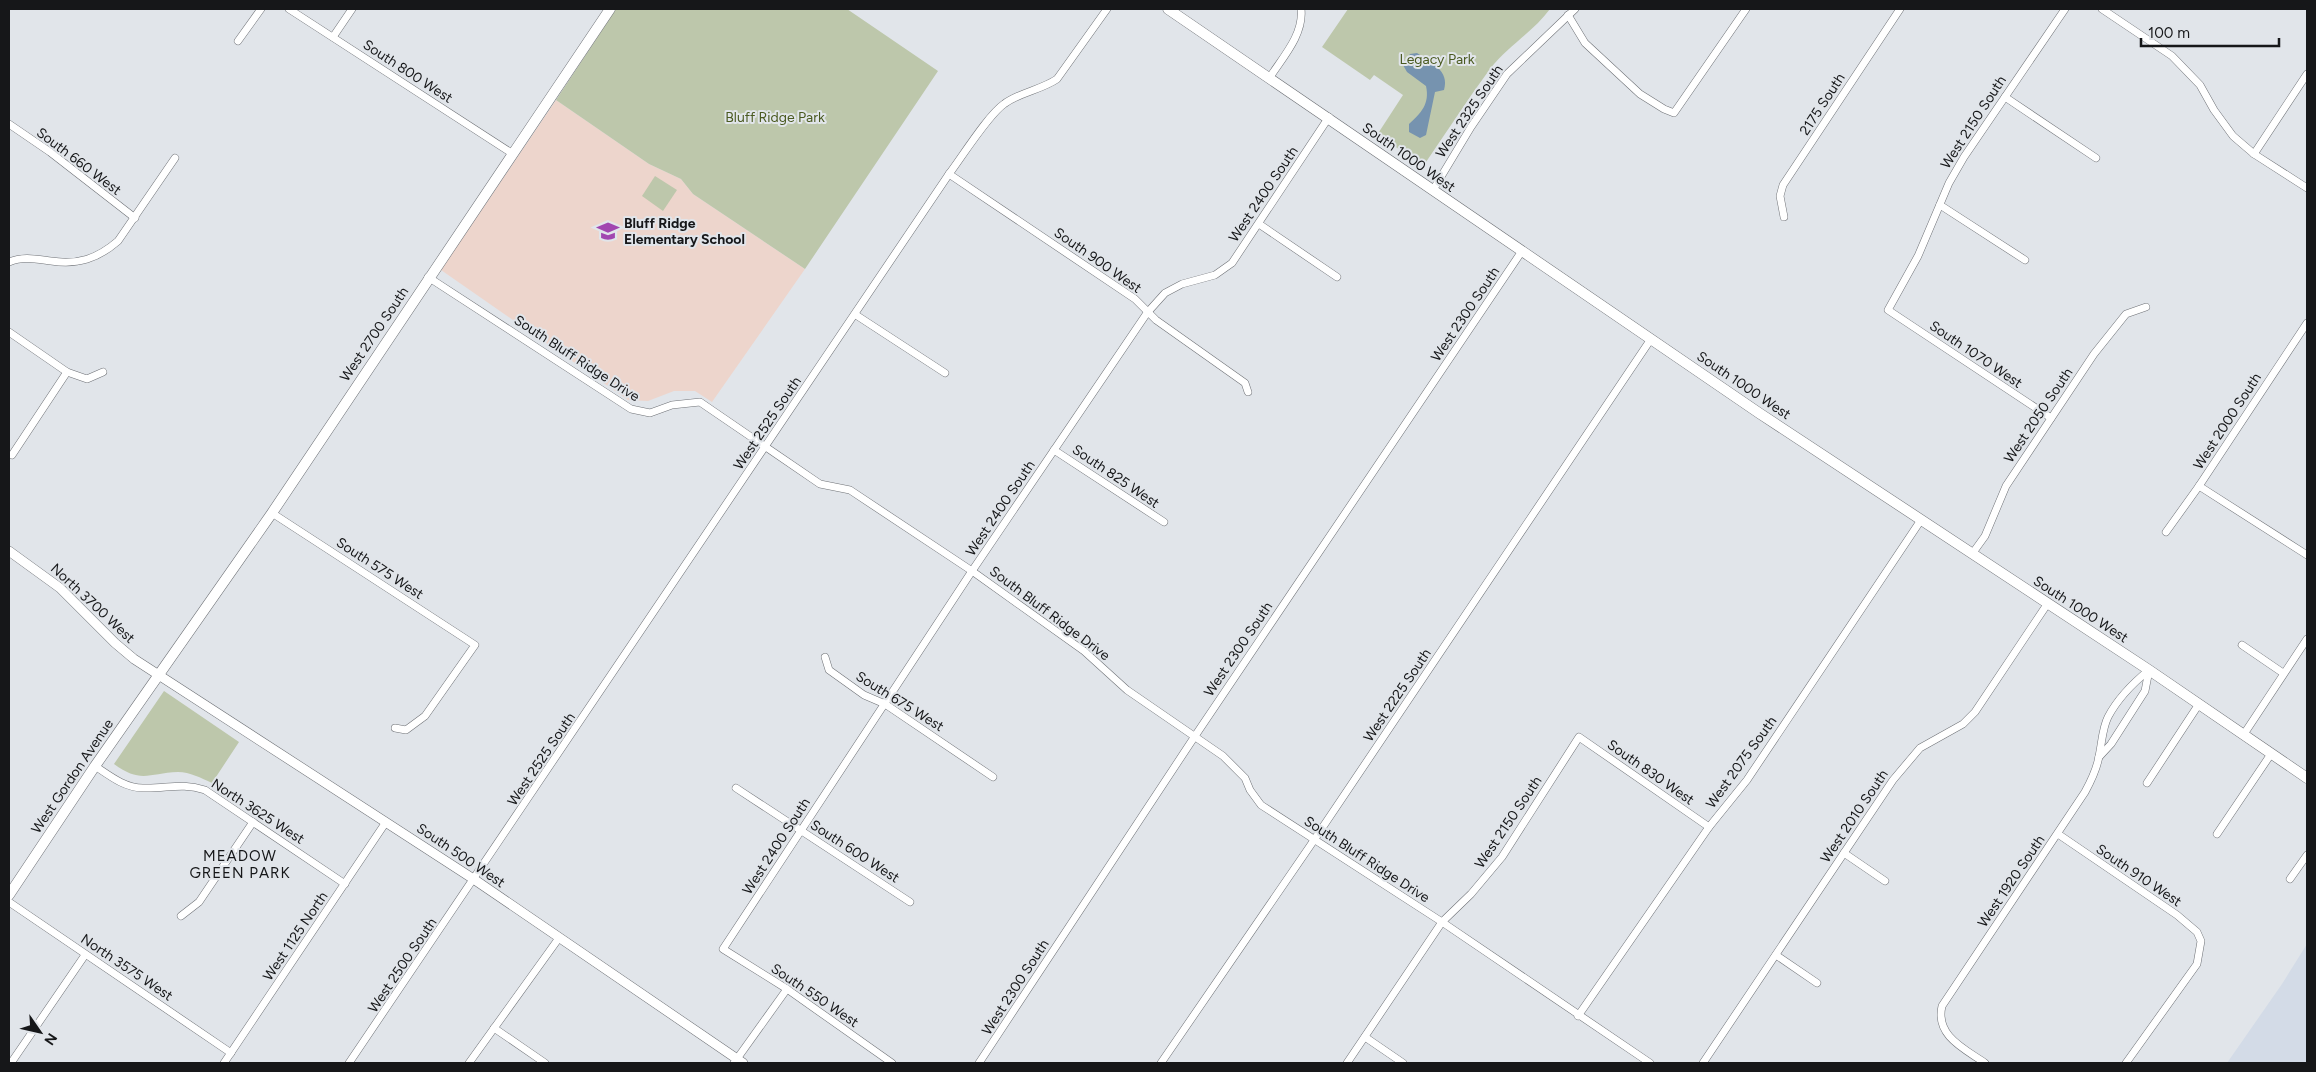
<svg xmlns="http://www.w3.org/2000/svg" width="2316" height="1072" font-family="Figtree,sans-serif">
	<rect width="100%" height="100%" fill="#e1e5ea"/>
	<path fill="#d3dbe7" d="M 2307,944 L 2307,1063 L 2227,1063 L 2282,984 Z"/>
	<path fill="#edd5cc" d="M 556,100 L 649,164 L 681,179 L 693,194 L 805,269 L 712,402 L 695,391 L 674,391 L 648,401 L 628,400 L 441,270 Z"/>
	<g fill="#bdc7ab">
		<path d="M 616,9 L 847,9 L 938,71 L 805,269 L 693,194 L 681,179 L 649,164 L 556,100 Z"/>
		<path d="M 1348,9 L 1550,9 C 1533,32 1508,46 1490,69 C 1467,100 1446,133 1424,165 L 1377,135 L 1403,95 L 1374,75 L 1370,80 L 1322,47 Z"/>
		<path d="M 655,176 L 677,190 L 663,211 L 642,196 Z"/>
		<path d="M 164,691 L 239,742 L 212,783 C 201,778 190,772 178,772 C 149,773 141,784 114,764 Z"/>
	</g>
	<path fill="#7693af" d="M 1417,53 C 1431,62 1450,71 1444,90 L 1435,92 L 1426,135 L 1420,138 L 1409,132 L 1409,124 C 1421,113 1430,104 1426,86 L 1407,72 L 1403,65 L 1410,54 Z"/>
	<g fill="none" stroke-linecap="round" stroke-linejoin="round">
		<g stroke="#6e7176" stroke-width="8">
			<g id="minor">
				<path d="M 289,9 L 513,154"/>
				<path d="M 2102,9 L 2172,56 L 2200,85 L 2214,110 L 2233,136 L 2254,154 L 2307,188"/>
				<path d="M 1568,15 L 1585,43 L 1640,94 L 1664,109 L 1674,113 L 1746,9"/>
				<path d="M 333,37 L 352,9"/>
				<path d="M 238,41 L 261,9"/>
				<path d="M 1270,77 C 1283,57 1304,34 1301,9"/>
				<path d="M 2005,97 L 2096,158"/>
				<path d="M 9,124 L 50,152 L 135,218"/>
				<path d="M 2254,154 L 2307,74"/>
				<path d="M 949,174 L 1135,299 L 1156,320 L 1245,383 L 1248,392"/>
				<path d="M 1433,190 L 1471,127 L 1507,74 L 1575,9"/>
				<path d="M 1940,205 L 2025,260"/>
				<path d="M 1784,217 L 1780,196 L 1783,185 L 1900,9"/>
				<path d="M 1259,224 L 1337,277"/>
				<path d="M 9,262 C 23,256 36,259 51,261 C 78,265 97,259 118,241 L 175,158"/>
				<path d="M 428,277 L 631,409 L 650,413 L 672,405 L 700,402 L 820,484 L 850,490 L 972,571 L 1084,651 L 1127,690 L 1223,756 L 1245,778 L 1250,790 L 1261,805 L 1442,922 L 1650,1063"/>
				<path d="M 856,315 L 945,373"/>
				<path d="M 9,332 L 67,372 L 87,379 L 103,372"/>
				<path d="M 2051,418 L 1888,310 L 1918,256 L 1949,183 L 1964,157 L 2065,9"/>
				<path d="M 1054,450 L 1164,522"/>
				<path d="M 12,455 L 67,372"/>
				<path d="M 2199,486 L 2307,555"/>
				<path d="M 272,513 L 475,645 L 425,716 L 406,730 L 395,728"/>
				<path d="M 2166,532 L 2199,486 L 2307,323"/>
				<path d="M 1972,554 L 1985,536 L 2006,486 L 2094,354 L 2126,314 L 2146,307"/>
				<path d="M 2242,645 L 2283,673"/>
				<path d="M 825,657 L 829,670 L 864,695 L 885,704 L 993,777"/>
				<path d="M 2244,734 L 2307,639"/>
				<path d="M 2099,757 L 2111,744 L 2145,691 L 2149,670"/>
				<path d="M 95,766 C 110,776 125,788 143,788 C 167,789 181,782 205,790 L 345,884"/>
				<path d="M 2147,783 L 2199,704"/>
				<path d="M 736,788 L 910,902"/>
				<path d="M 2058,834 L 2177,915 L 2197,932 L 2201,941 L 2197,964 L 2126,1063"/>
				<path d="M 2217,834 L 2271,754"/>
				<path d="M 1844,853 L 1885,881"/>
				<path d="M 2290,879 L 2307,855"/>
				<path d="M 9,902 L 231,1053"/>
				<path d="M 181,916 L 199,902 L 253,822"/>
				<path d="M 1776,955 L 1817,983"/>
				<path d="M 1578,1016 L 1709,827 L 1747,780 L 1921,520"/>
				<path d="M 494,1028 L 545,1063"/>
				<path d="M 1365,1037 L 1403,1063"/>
				<path d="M 11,1063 L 85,955"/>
				<path d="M 224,1063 L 386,822"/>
				<path d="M 349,1063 L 949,174 C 962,157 988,115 1004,104 C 1020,92 1041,90 1057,79 L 1107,9"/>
				<path d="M 469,1063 L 559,938"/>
				<path d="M 734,1063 L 787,989"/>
				<path d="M 892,1063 L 787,989 L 723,949 L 972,571 L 1147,313 L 1165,293 L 1182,284 L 1215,275 L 1232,263 L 1329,117"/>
				<path d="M 979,1063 L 1195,736 L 1522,251"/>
				<path d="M 1161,1063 L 1310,846 L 1651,339"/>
				<path d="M 1347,1063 L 1442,922 L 1471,894 L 1502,857 L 1579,737 L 1709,827"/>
				<path d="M 1703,1063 L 1893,780 L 1920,748 L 1963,724 L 1975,712 L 2048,603"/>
				<path d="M 1985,1063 C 1965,1049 1935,1036 1942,1006 L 2085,792 C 2091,781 2097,769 2099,756 C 2102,743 2102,729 2108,717 C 2118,698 2133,683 2149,670"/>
			</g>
		</g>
		<g stroke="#6e7176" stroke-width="10">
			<path id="tertiary" d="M 9,551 L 60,588 L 115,643 L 134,659 L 475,880 L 743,1063"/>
		</g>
		<g stroke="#6e7176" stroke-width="11">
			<g id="secondary">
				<path d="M 1168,9 L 1759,413 L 2149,670 L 2307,778"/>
				<path d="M 9,895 L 95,766 L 272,513 L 610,9"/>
			</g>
		</g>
		<use href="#minor" stroke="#fff" stroke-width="7"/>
		<use href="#tertiary" stroke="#fff" stroke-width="9"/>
		<use href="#secondary" stroke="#fff" stroke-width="10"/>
	</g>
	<defs>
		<g id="school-bare" transform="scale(1.725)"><path d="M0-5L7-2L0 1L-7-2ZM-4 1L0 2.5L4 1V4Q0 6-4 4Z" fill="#a146b0" stroke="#e1e5ea" stroke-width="2.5" paint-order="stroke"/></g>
	</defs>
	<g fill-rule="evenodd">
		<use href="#school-bare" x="608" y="231"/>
	</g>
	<g text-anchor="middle" stroke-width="4" stroke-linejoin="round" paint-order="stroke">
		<g font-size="14" fill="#4a5a21" stroke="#e1e5ea">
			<text x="1437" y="64">Legacy Park</text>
			<text x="775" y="122">Bluff Ridge Park</text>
		</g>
		<g font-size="14" fill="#161719" stroke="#e1e5ea">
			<text transform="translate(408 71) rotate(33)" y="5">South 800 West</text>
			<text transform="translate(1822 104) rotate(-57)" y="5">2175 South</text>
			<text transform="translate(1469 111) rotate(-56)" y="5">West 2325 South</text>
			<text transform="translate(1973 122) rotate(-57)" y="5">West 2150 South</text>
			<text transform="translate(1409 157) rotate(35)" y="5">South 1000 West</text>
			<text transform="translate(79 161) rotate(37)" y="5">South 660 West</text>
			<text transform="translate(1263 194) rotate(-56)" y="5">West 2400 South</text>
			<text transform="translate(1098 260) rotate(35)" y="5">South 900 West</text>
			<text transform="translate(1465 314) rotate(-56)" y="5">West 2300 South</text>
			<text transform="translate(374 334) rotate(-56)" y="5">West 2700 South</text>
			<text transform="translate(1976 354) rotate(34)" y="5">South 1070 West</text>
			<text transform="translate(577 358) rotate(33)" y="5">South Bluff Ridge Drive</text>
			<text transform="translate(1744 385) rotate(34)" y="5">South 1000 West</text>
			<text transform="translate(2038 415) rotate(-56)" y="5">West 2050 South</text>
			<text transform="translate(2227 421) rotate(-57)" y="5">West 2000 South</text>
			<text transform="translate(767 423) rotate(-56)" y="5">West 2525 South</text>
			<text transform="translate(1116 476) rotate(34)" y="5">South 825 West</text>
			<text transform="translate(1000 508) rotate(-56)" y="5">West 2400 South</text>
			<text transform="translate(380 568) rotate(33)" y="5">South 575 West</text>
			<text transform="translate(93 603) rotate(43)" y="5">North 3700 West</text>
			<text transform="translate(2081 609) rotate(33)" y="5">South 1000 West</text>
			<text transform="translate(1050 613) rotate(37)" y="5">South Bluff Ridge Drive</text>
			<text transform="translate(1238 649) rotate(-56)" y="5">West 2300 South</text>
			<text transform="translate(1397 695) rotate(-56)" y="5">West 2225 South</text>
			<text transform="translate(900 701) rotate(32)" y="5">South 675 West</text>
			<text transform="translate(541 759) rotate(-56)" y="5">West 2525 South</text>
			<text transform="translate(1741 762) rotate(-54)" y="5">West 2075 South</text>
			<text transform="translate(1651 772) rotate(35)" y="5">South 830 West</text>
			<text transform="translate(72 776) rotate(-56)" y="5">West Gordon Avenue</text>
			<text transform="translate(258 811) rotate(33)" y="5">North 3625 West</text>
			<text transform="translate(1854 816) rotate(-56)" y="5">West 2010 South</text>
			<text transform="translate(1508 822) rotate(-56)" y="5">West 2150 South</text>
			<text transform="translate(776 846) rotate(-57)" y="5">West 2400 South</text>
			<text transform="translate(855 851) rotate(33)" y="5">South 600 West</text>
			<text transform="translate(461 855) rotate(34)" y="5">South 500 West</text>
			<text transform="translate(1367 859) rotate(33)" y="5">South Bluff Ridge Drive</text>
			<text transform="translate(2139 875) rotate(34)" y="5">South 910 West</text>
			<text transform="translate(2011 881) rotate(-56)" y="5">West 1920 South</text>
			<text transform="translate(295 936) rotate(-56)" y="5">West 1125 North</text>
			<text transform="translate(402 965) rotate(-56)" y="5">West 2500 South</text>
			<text transform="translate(127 967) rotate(34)" y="5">North 3575 West</text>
			<text transform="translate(1015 987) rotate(-57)" y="5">West 2300 South</text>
			<text transform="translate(815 995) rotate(34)" y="5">South 550 West</text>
		</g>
		<g font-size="14" font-weight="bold" fill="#161719" stroke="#e1e5ea" text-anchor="start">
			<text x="624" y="228">Bluff Ridge<tspan x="624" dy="16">Elementary School</tspan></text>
		</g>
		<g font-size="15" letter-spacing="1" fill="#161719" stroke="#e1e5ea">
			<text x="240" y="861">MEADOW<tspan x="240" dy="17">GREEN PARK</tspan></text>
		</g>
	</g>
	<rect width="2316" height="1072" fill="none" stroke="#161719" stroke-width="20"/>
	<g transform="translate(40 1032) rotate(124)" stroke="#e1e5ea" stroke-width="4" paint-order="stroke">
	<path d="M0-4L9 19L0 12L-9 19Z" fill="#161719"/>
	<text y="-8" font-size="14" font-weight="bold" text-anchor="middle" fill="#161719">N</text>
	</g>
	<path d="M2141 38v8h138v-8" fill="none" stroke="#161719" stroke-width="2.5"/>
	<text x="2148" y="38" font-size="15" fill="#161719" stroke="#e1e5ea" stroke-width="4" paint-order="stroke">100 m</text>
</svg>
